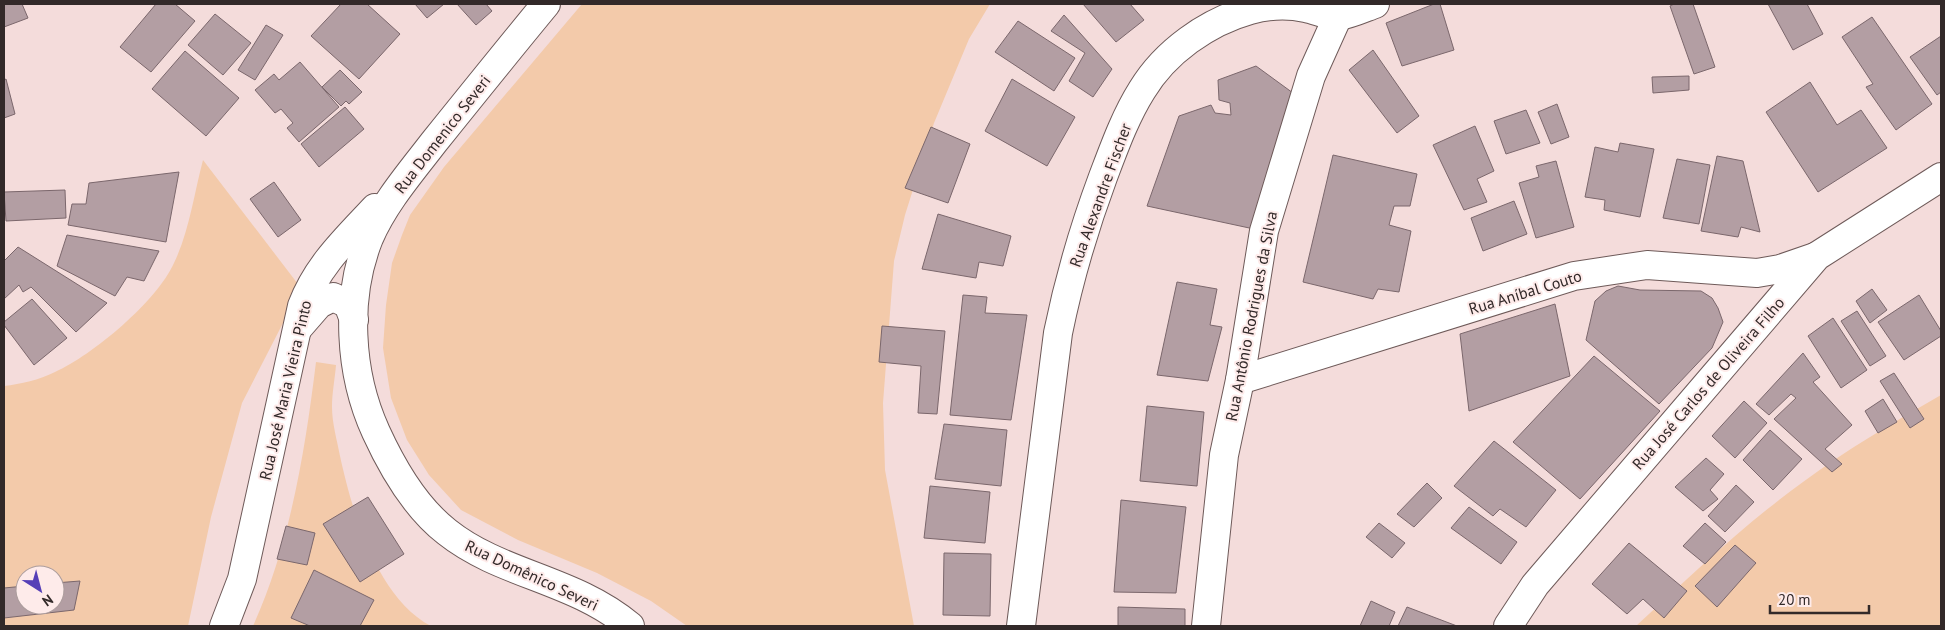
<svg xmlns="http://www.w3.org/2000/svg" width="1945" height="630" font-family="'PT Sans',sans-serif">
	<rect width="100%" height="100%" fill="#f4dcdb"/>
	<g fill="#f3caaa" fill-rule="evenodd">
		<path d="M 582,4 L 990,4 L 969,39 L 934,123 L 905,215 L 894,261 L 883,403 L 885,470 L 914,626 L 687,626 L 651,601 L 597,573 L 518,540 L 461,510 L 429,475 L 407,440 L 391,398 L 383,348 L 386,305 L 392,263 L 402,235 L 410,215 L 444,167 Z"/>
		<path d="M 203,160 L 301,288 L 242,403 L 211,517 L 188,626 L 4,626 L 4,386 C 21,384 39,380 55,372 C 93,355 157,301 174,263 C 189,232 194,194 203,160 ZM 25,575 L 55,575 L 55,605 L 25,605 Z"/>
		<path d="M 316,362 L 336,365 C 335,378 332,393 332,407 C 332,423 337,440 340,456 C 352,511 377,598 431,626 L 253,626 C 290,544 305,452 316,362 Z"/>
		<path d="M 1941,395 L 1941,626 L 1636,626 C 1690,577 1743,525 1803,482 C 1846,450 1894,422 1941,395 Z"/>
	</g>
	<g fill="#b39ea3" stroke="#7b676c">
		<path d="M 4,4 L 22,4 L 28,18 L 4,27 Z"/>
		<path d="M 156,4 L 175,4 L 195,21 L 151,72 L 120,47 Z"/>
		<path d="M 341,4 L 367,4 L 400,34 L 359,79 L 311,36 Z"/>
		<path d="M 415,4 L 444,4 L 427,18 Z"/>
		<path d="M 457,4 L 486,4 L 492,11 L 476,25 Z"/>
		<path d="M 1083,4 L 1130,4 L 1144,20 L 1116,42 Z"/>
		<path d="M 1434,4 L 1440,4 L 1454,50 L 1402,66 L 1386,23 Z"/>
		<path d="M 1674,4 L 1693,4 L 1715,67 L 1694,74 L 1670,6 Z"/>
		<path d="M 1768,4 L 1807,4 L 1823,34 L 1793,50 Z"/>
		<path d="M 215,14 L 251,43 L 223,75 L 188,45 Z"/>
		<path d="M 1064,15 L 1112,69 L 1093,97 L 1069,81 L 1085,53 L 1051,31 Z"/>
		<path d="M 1872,17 L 1932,104 L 1896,130 L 1866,87 L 1873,84 L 1842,37 Z"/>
		<path d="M 1018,21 L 1075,58 L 1054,91 L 995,52 Z"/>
		<path d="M 266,25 L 283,35 L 255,80 L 238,70 Z"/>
		<path d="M 1941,36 L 1941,92 L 1937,95 L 1910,57 Z"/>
		<path d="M 1373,50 L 1419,116 L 1397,133 L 1349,70 Z"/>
		<path d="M 185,51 L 239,98 L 206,136 L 152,89 Z"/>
		<path d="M 300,62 L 339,107 L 299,142 L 287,128 L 293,123 L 281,109 L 275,113 L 255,90 L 274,74 L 279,80 Z"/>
		<path d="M 1256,66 L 1293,93 L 1254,229 L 1147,206 L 1179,116 L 1211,105 L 1215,113 L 1231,115 L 1230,103 L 1219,100 L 1218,80 Z"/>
		<path d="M 340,70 L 362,92 L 349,104 L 346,101 L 341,106 L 322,87 Z"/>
		<path d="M 1689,76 L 1689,90 L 1653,93 L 1652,77 Z"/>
		<path d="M 6,79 L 15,114 L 4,118 L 4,80 Z"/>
		<path d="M 1012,79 L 1075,117 L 1047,166 L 985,131 Z"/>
		<path d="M 1810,82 L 1837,125 L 1861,110 L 1887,148 L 1818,192 L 1766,112 Z"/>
		<path d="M 1557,104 L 1569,137 L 1551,144 L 1538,112 Z"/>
		<path d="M 345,107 L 364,129 L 319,167 L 301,144 Z"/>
		<path d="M 1526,110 L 1540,143 L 1506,154 L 1494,121 Z"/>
		<path d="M 1475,126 L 1494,171 L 1477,179 L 1487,202 L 1464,210 L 1433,145 Z"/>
		<path d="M 931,127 L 970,144 L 948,203 L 905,188 Z"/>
		<path d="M 1620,143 L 1654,149 L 1640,217 L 1604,210 L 1605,200 L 1585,197 L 1595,147 L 1618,152 Z"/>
		<path d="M 1333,155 L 1417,174 L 1410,206 L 1394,206 L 1389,225 L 1411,231 L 1399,292 L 1378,289 L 1373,299 L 1303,282 Z"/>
		<path d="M 1717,156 L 1743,161 L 1760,232 L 1741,227 L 1738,237 L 1701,231 Z"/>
		<path d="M 1677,159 L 1710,165 L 1699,224 L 1663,218 Z"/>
		<path d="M 1556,161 L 1574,227 L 1536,238 L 1519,183 L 1539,177 L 1536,166 Z"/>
		<path d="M 179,172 L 166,242 L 68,225 L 72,204 L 86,204 L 89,183 Z"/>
		<path d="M 274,182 L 301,220 L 278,237 L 250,199 Z"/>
		<path d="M 65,190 L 66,218 L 6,221 L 4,192 Z"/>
		<path d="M 1514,201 L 1527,234 L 1483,251 L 1471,218 Z"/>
		<path d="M 938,214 L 1011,236 L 1003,266 L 979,262 L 976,278 L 922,269 Z"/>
		<path d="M 67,235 L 159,251 L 144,281 L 127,277 L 115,296 L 57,266 Z"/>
		<path d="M 18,247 L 107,303 L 76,332 L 31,287 L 23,292 L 19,285 L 4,299 L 4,261 Z"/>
		<path d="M 1177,282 L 1217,289 L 1210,325 L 1222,327 L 1208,381 L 1157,375 Z"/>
		<path d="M 1618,286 L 1640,290 L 1701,291 L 1712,298 L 1718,308 L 1723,322 L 1712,348 L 1659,404 L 1586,340 L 1595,301 L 1606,291 Z"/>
		<path d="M 1872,289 L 1887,310 L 1870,323 L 1856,301 Z"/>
		<path d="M 963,295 L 987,297 L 985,313 L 1027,315 L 1011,420 L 950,415 Z"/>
		<path d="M 1919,295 L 1941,331 L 1941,336 L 1904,360 L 1878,322 Z"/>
		<path d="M 32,299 L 67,338 L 34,365 L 4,325 L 4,322 Z"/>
		<path d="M 1555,304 L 1570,376 L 1469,411 L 1460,334 Z"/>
		<path d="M 1857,311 L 1886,356 L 1870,366 L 1841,321 Z"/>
		<path d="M 1833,318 L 1867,370 L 1841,388 L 1808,336 Z"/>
		<path d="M 882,326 L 945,331 L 937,414 L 918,413 L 921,366 L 879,362 Z"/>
		<path d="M 1803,353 L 1820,377 L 1813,382 L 1852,425 L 1825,449 L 1842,464 L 1832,472 L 1774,419 L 1796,398 L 1791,394 L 1769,415 L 1756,404 Z"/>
		<path d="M 1594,356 L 1660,411 L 1580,499 L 1513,442 Z"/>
		<path d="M 1894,373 L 1924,419 L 1910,428 L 1880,381 Z"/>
		<path d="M 1883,399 L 1897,422 L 1878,433 L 1865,411 Z"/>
		<path d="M 1744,401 L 1767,423 L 1735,458 L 1712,436 Z"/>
		<path d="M 1147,406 L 1204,412 L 1197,486 L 1140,481 Z"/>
		<path d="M 944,424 L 1007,430 L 1001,486 L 935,479 Z"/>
		<path d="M 1770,430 L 1802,459 L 1773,490 L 1743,460 Z"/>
		<path d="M 1494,441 L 1556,490 L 1526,527 L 1500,509 L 1493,516 L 1454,486 Z"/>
		<path d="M 1706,458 L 1724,474 L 1710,490 L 1718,499 L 1703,511 L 1675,487 Z"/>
		<path d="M 1427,483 L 1442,498 L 1414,527 L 1397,514 Z"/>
		<path d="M 1736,485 L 1754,502 L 1725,532 L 1708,516 Z"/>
		<path d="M 930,486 L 990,492 L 985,543 L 924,538 Z"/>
		<path d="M 368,497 L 404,554 L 360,582 L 323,524 Z"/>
		<path d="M 1121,500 L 1186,507 L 1176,593 L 1114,592 Z"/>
		<path d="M 1469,507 L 1517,542 L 1501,564 L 1451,528 Z"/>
		<path d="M 1379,523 L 1405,543 L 1392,558 L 1366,537 Z"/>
		<path d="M 1705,523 L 1726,542 L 1705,564 L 1683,546 Z"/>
		<path d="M 286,526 L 315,533 L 307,565 L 277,559 Z"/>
		<path d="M 1629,543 L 1687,591 L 1664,618 L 1643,599 L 1627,614 L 1592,584 Z"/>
		<path d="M 1735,545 L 1756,563 L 1717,607 L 1695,586 Z"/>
		<path d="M 944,553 L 991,554 L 990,616 L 943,615 Z"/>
		<path d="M 314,570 L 374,600 L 360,626 L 310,626 L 291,618 Z"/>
		<path d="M 80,581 L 74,610 L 4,618 L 4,588 L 25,586 L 25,605 L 55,605 L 55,583 Z"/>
		<path d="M 1371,601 L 1395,612 L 1389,626 L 1360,626 Z"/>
		<path d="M 1118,607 L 1185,609 L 1185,626 L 1118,626 Z"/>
		<path d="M 1407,607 L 1457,626 L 1398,626 Z"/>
	</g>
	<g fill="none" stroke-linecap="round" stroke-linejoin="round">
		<g stroke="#6e5a59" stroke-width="30">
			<g id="street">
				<path d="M 546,4 C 508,50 471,96 434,142 C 411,172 384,203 369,238 C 345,298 349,373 376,432 C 392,467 416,508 447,532 C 501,575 574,579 630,626"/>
				<path d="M 299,327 L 319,304 L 333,297 L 348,304 L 354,320"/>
				<path d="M 1240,380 L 1574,276 L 1647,265 L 1757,273 L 1780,269 L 1815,257"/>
				<path d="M 224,626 L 242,579 L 302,306 C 317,266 346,239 375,208"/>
				<path d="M 1021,626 L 1058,333 C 1069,279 1084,228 1103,177 C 1114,148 1125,117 1142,90 C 1165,52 1207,22 1250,10 C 1268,5 1288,4 1306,8 C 1316,10 1330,17 1339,16 C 1351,14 1364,8 1375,4"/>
				<path d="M 1206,626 L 1224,455 L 1240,380 L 1264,231 L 1311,76 L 1338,16"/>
				<path d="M 1508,626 L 1535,585 L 1817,256 L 1941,177"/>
			</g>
		</g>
		<use href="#street" stroke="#fff" stroke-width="28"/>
	</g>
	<g text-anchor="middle" stroke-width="4" stroke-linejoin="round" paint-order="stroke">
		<g font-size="16" fill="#322929" stroke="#feebea">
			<text transform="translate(442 134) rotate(-52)" y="6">Rua Domenico Severi</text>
			<text transform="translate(1100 195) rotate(-70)" y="6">Rua Alexandre Fischer</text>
			<text transform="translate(1525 292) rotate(-17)" y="6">Rua Aníbal Couto</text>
			<text transform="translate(1251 316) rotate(-79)" y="6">Rua Antônio Rodrigues da Silva</text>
			<text transform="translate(1708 383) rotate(-49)" y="6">Rua José Carlos de Oliveira Filho</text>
			<text transform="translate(285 390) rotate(-77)" y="6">Rua José Maria Vieira Pinto</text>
			<text transform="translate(532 575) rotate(25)" y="6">Rua Domênico Severi</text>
		</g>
	</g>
	<rect width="1945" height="630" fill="none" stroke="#322929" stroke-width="10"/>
	<g transform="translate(40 590) rotate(144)"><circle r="24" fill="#feebea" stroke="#ac9d9d"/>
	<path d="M0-4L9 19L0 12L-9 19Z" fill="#563fb7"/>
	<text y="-8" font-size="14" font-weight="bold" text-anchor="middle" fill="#322929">N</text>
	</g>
	<path d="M1770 605v8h99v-8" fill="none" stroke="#322929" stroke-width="2.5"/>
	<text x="1778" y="605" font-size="15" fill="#322929" stroke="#feebea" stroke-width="4" paint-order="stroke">20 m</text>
</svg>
